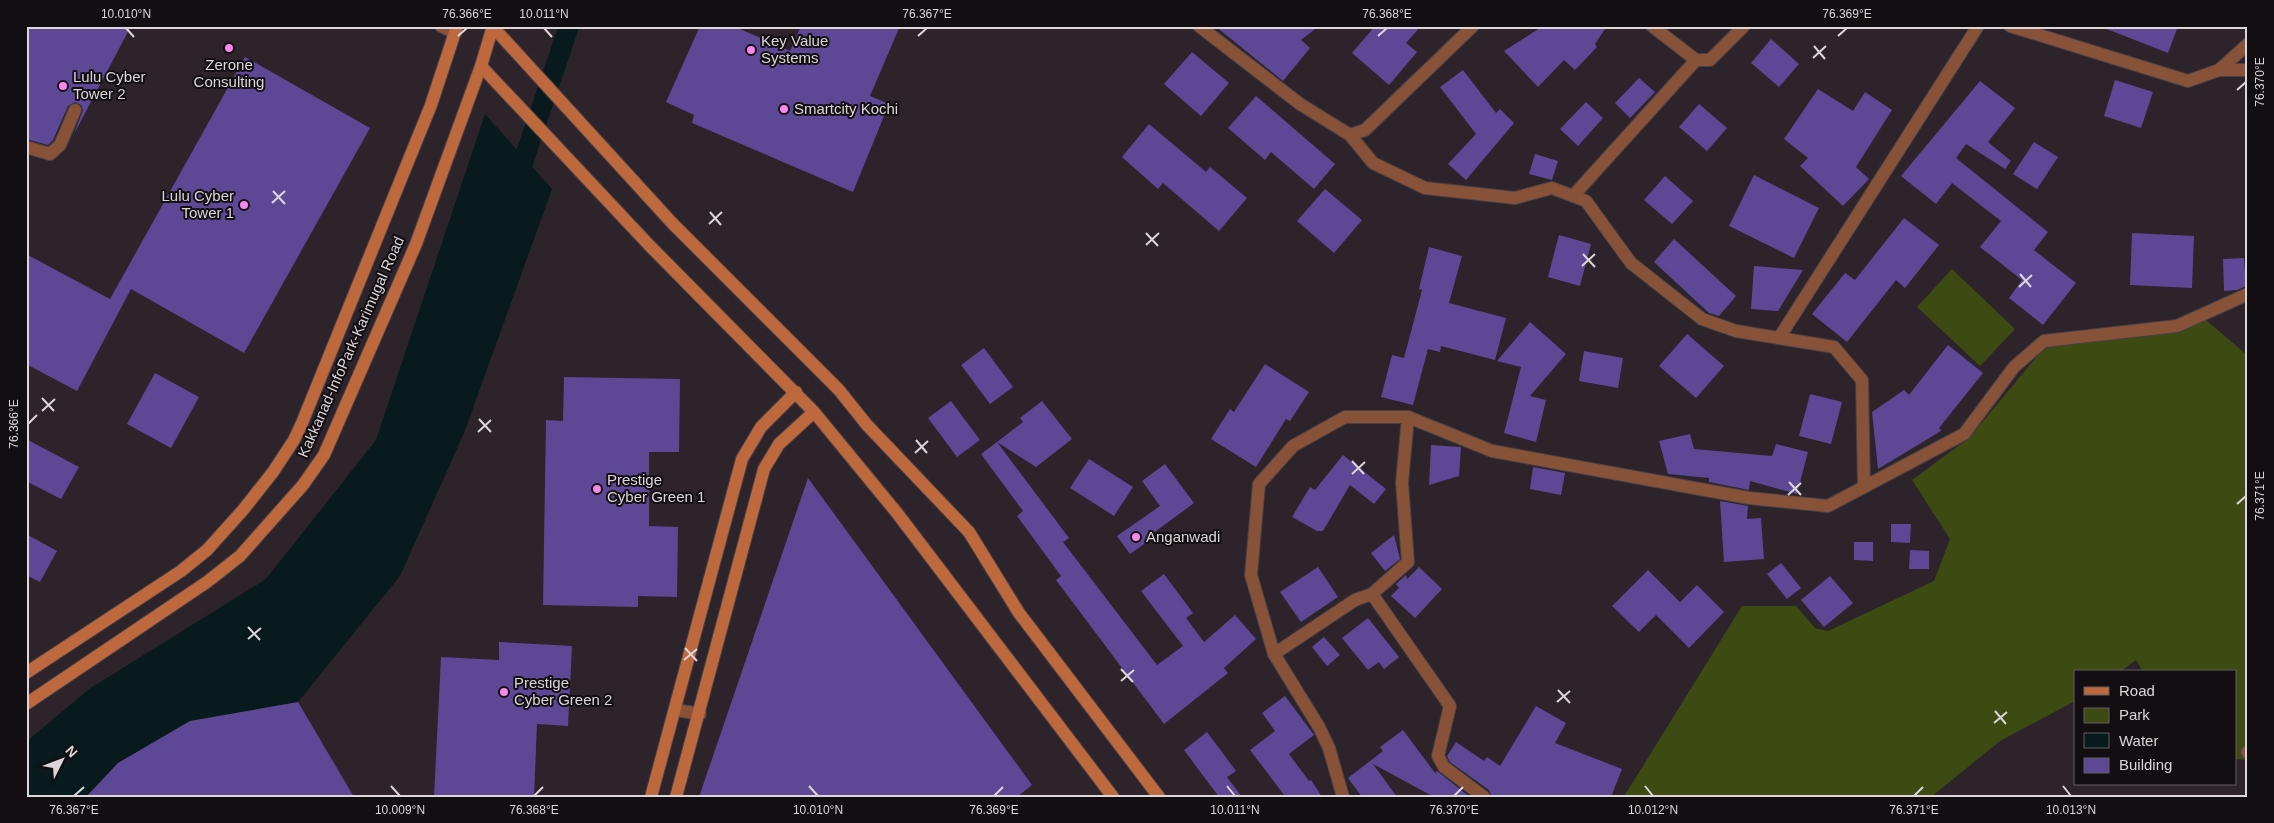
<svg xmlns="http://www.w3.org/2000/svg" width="2274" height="823" font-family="Helvetica,sans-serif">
	<rect width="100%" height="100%" fill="#2c232b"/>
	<g fill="#3d4b12">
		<path d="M 1952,269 L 2015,329 L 1980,366 L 1917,307 Z"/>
		<path d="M 2206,320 L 2248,356 L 2248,760 L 2235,759 L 2235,672 L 2143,672 L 2136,660 L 2120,672 L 2075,672 L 2075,701 L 2000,741 L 1931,797 L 1637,797 L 1625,795 L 1742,606 L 1796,606 L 1815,628 L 1828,631 L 1934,581 L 1950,539 L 1912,480 L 1969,438 L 2044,348 Z"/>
	</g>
	<path fill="#081a1b" d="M 485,114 L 552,189 L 464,433 L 400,576 L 298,702 L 190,721 L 118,763 L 86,797 L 26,797 L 26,742 L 89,689 L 266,579 L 376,440 Z"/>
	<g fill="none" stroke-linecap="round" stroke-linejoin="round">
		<path stroke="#081a1b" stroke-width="20" d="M 516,183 L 569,26"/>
	</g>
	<g fill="#5d4895">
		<path d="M 26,26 L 131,26 L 74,134 L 83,110 L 81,105 L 75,102 L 68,106 L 53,140 L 48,145 L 26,139 Z"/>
		<path d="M 700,26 L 733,26 L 790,51 L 801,26 L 900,26 L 870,96 L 889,104 L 853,192 L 692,123 L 694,115 L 666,102 Z"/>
		<path d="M 1215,26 L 1319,26 L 1301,40 L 1310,48 L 1283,81 Z"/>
		<path d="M 1375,26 L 1421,26 L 1406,43 L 1417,52 L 1389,85 L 1352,53 Z"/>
		<path d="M 1543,26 L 1607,26 L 1595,44 L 1597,47 L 1575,70 L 1564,60 L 1538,87 L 1504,51 Z"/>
		<path d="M 2099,26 L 2178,26 L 2168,53 Z"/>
		<path d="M 1771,39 L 1799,64 L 1779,87 L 1751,63 Z"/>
		<path d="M 1192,52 L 1229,83 L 1201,116 L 1164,84 Z"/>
		<path d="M 245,57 L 370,128 L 244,353 L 131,289 L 77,391 L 26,364 L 26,254 L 110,299 Z"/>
		<path d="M 1463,70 L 1496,113 L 1500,109 L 1514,123 L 1466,180 L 1448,164 L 1476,134 L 1440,87 Z"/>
		<path d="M 1639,78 L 1655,92 L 1630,118 L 1615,103 Z"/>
		<path d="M 2115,80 L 2153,92 L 2141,128 L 2104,116 Z"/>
		<path d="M 1980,81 L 2015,108 L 1988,142 L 2011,161 L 2005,169 L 1966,144 L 1956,158 L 2048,232 L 2034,250 L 2076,283 L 2043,325 L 2009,298 L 2022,280 L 1980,247 L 2001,221 L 1952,183 L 1936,204 L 1901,176 Z"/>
		<path d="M 1818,89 L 1853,111 L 1865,92 L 1892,110 L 1856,167 L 1869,179 L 1843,206 L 1800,166 L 1808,158 L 1784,139 Z"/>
		<path d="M 1256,96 L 1335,164 L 1314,189 L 1271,152 L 1265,160 L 1228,128 Z"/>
		<path d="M 1586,102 L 1603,118 L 1578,146 L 1560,129 Z"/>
		<path d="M 1699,104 L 1727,128 L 1707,151 L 1679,127 Z"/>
		<path d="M 1149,124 L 1206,172 L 1210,167 L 1247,198 L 1219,231 L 1163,183 L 1158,189 L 1122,157 Z"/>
		<path d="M 2034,142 L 2058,157 L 2037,189 L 2013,174 Z"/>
		<path d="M 1535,154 L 1558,161 L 1552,180 L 1529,174 Z"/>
		<path d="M 1754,175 L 1819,208 L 1794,258 L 1729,226 Z"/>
		<path d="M 1665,176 L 1693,201 L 1672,224 L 1644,200 Z"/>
		<path d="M 1325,189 L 1362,220 L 1334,253 L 1297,221 Z"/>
		<path d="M 1904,218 L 1939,245 L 1905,288 L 1896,280 L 1847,342 L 1812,314 L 1845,273 L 1855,280 Z"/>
		<path d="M 2132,233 L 2194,236 L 2192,288 L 2130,285 Z"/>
		<path d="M 1559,235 L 1591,244 L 1580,286 L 1548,277 Z"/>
		<path d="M 1674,239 L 1736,296 L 1719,316 L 1709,313 L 1654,262 Z"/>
		<path d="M 1429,247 L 1462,256 L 1449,303 L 1506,318 L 1495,360 L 1441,346 L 1440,352 L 1428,349 L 1413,405 L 1381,397 L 1392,355 L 1404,358 L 1422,290 L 1419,289 Z"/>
		<path d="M 2244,258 L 2246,286 L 2237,290 L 2224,291 L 2223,259 Z"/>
		<path d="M 1754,266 L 1803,270 L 1778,311 L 1751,309 Z"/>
		<path d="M 1530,322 L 1566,354 L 1530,396 L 1546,400 L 1536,442 L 1504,433 L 1521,367 L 1497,361 Z"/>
		<path d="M 1687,334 L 1724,366 L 1696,398 L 1659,366 Z"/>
		<path d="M 1948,345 L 1983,373 L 1939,428 L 1941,431 L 1878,469 L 1872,412 L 1904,390 L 1909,395 Z"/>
		<path d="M 984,348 L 1013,387 L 990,404 L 961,365 Z"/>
		<path d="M 1584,351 L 1623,358 L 1618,388 L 1579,381 Z"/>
		<path d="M 1265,364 L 1309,392 L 1290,421 L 1286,419 L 1256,467 L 1211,439 L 1230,409 L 1234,412 Z"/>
		<path d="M 155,373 L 199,397 L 171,448 L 127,424 Z"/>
		<path d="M 564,377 L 680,379 L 679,452 L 649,452 L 649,526 L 678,527 L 677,597 L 638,596 L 638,607 L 543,605 L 546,420 L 563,421 Z"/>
		<path d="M 1810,394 L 1842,402 L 1831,444 L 1799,436 Z"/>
		<path d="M 951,401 L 980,440 L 957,457 L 928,418 Z"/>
		<path d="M 1042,401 L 1072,439 L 1036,467 L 997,442 L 1023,422 L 1020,418 Z"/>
		<path d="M 1690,434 L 1694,449 L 1772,456 L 1776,444 L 1808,452 L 1797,494 L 1750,481 L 1749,490 L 1709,482 L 1709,478 L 1668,474 L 1659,441 Z"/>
		<path d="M 26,439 L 79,467 L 61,499 L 26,481 Z"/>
		<path d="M 997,442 L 1069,538 L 1063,542 L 1157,665 L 1183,646 L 1141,591 L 1164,574 L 1193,613 L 1186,618 L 1204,642 L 1235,615 L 1256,639 L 1224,668 L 1228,673 L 1164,724 L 1056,580 L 1061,576 L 1017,516 L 1023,511 L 981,454 Z"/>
		<path d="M 1431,445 L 1461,447 L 1459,476 L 1429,485 Z"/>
		<path d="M 1343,455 L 1386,489 L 1374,504 L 1350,485 L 1323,531 L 1317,531 L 1292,517 L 1310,487 L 1315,490 Z"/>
		<path d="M 1089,459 L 1133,487 L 1114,516 L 1070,488 Z"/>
		<path d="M 1165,464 L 1194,503 L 1152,534 L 1154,537 L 1130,554 L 1117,536 L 1160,506 L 1142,481 Z"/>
		<path d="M 1533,467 L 1565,473 L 1561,495 L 1530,489 Z"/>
		<path d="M 808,478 L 1032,785 L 1017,797 L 699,797 Z"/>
		<path d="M 1720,501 L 1748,506 L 1747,519 L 1761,518 L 1764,559 L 1724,562 Z"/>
		<path d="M 1891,524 L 1911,524 L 1910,543 L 1891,542 Z"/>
		<path d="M 26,534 L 57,551 L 40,582 L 26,575 Z"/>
		<path d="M 1394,535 L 1400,559 L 1385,571 L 1371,553 Z"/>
		<path d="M 1854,542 L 1873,542 L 1873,561 L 1854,560 Z"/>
		<path d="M 1910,550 L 1929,551 L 1929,569 L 1909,569 Z"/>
		<path d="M 1781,563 L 1801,588 L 1787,599 L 1767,574 Z"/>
		<path d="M 1318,567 L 1338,597 L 1301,622 L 1280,592 Z"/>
		<path d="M 1419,567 L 1442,589 L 1415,618 L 1391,596 L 1399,588 L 1396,584 L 1406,575 L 1407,579 Z"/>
		<path d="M 1648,570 L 1680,602 L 1697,585 L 1724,612 L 1689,648 L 1656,615 L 1639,632 L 1612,606 Z"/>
		<path d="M 1830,576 L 1853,603 L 1824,627 L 1801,600 Z"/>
		<path d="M 1368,618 L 1399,657 L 1384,669 L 1379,662 L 1368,670 L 1342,638 Z"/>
		<path d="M 1324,637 L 1340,655 L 1327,666 L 1312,647 Z"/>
		<path d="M 499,642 L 572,646 L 568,726 L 537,724 L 534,797 L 434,797 L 441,657 L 499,660 Z"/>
		<path d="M 1285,696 L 1314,735 L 1289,754 L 1309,781 L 1311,780 L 1322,797 L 1282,797 L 1284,795 L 1250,750 L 1275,731 L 1262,713 Z"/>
		<path d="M 298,702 L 354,797 L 86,797 L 118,763 L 190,721 Z"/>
		<path d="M 1536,706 L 1566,723 L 1555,743 L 1622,769 L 1611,797 L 1492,797 L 1489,790 L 1450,762 L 1447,756 L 1456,742 L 1484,761 L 1487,757 L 1500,766 Z"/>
		<path d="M 1403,730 L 1435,773 L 1437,771 L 1470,797 L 1434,797 L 1373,764 L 1397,797 L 1362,797 L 1348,778 L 1383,751 L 1380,747 Z"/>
		<path d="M 1207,732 L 1236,771 L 1227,777 L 1242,797 L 1219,797 L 1184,750 Z"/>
	</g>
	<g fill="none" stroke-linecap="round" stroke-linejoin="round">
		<g stroke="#484047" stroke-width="14">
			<g id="street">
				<path d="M 441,26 L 455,33"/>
				<path d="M 1199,26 L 1300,104 L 1350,135 L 1365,130 L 1473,26"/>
				<path d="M 1652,26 L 1696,60 L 1710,60 L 1744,26"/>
				<path d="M 2010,26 L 2188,81 L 2219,70 L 2248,44"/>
				<path d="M 2219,70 L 2248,70"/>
				<path d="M 1350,135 L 1373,163 L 1425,188 L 1515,198 L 1552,188 L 1586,201 L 1631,263 L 1702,319 L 1736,331 L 1834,347 L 1862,380 L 1864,487"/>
				<path d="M 26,147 L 50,154 L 60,145 L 75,110"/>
				<path d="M 1573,196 L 1696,60"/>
				<path d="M 1779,338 L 1978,26"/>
				<path d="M 1372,594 L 1408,562 L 1402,483 L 1408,417"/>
				<path d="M 1274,654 L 1355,600 L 1372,594 L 1450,706 L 1438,756 L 1444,767 L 1484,797"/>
				<path d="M 676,710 L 700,714"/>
				<path d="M 2247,752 L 2248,752"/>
				<path d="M 1343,797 L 1329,748 L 1319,727 L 1274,654 L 1251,575 L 1259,484 L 1293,446 L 1345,417 L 1408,417 L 1492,451 L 1749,498 L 1828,506 L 1964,434 L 2014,367 L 2044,341 L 2177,326 L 2248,294"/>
			</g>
		</g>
		<g stroke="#484047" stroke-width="14">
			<g id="secondary">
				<path d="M 493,27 L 673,224 L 839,390 L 867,425 L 969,532 L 1019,613 L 1159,797"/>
				<path d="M 481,66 L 649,245 L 814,412 L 897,513 L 1113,797"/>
				<path d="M 26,673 L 181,571 L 207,550 L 243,510 L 273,472 L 294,440 L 302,423 L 431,105 L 457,26"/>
				<path d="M 26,704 L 207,582 L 240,556 L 303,485 L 324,455 L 416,244 L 481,66 L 493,26"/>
				<path d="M 651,797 L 742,459 L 761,427 L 796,392"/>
				<path d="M 676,797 L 764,469 L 779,444 L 814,412"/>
			</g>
		</g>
		<use href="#street" stroke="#875238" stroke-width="12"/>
		<use href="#secondary" stroke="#bd683d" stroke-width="12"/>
	</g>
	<path fill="none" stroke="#dcd6db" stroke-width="2" d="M 126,28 L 134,37M 544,28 L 552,37M 458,36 L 467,28M 918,36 L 927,28M 1378,36 L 1387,28M 1838,36 L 1847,28M 1814,46 L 1825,59M 1813,58 L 1826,46M 2237,90 L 2246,82M 273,191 L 285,204M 272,203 L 285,191M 710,212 L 721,225M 709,224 L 722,212M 1146,233 L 1158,246M 1146,245 L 1159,233M 1583,254 L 1595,267M 1582,266 L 1595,254M 2020,274 L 2031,287M 2019,287 L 2032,275M 42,398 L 54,411M 42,411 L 55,399M 479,419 L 491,432M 28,424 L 37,415M 478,432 L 491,420M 916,440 L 927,453M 915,453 L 928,441M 1352,461 L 1364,474M 1352,474 L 1365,462M 1789,482 L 1801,495M 1788,495 L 1801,483M 2237,504 L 2246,496M 248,627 L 260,640M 248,639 L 261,628M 685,648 L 697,661M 684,660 L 697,649M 1121,669 L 1133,682M 1121,681 L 1134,670M 1558,690 L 1570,703M 1557,702 L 1570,691M 1995,711 L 2006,724M 1994,723 L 2007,712M 391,786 L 400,796M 809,786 L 818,796M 1227,786 L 1235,796M 1645,786 L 1653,796M 2063,786 L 2071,796M 74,796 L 84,787M 534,796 L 543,787M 994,796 L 1003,787M 1454,796 L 1463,787M 1914,796 L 1923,787"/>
	<g fill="#f888ea" stroke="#120e12" stroke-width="2">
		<circle cx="229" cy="48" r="5"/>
		<circle cx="751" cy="50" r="5"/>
		<circle cx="63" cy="86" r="5"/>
		<circle cx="784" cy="109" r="5"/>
		<circle cx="244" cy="205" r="5"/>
		<circle cx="597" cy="489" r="5"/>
		<circle cx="1136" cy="537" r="5"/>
		<circle cx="504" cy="692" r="5"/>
	</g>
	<g text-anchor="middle" stroke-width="4" stroke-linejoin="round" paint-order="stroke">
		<g font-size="15" fill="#dcd6db" stroke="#120e12" text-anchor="start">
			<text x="761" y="46">Key Value<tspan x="761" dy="17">Systems</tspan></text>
			<text x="229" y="70" text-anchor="middle">Zerone<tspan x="229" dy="17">Consulting</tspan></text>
			<text x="73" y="82">Lulu Cyber<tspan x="73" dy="17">Tower 2</tspan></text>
			<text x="794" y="114">Smartcity Kochi</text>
			<text x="234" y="201" text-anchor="end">Lulu Cyber<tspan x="234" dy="17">Tower 1</tspan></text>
			<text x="607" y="485">Prestige<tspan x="607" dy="17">Cyber Green 1</tspan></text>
			<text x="1146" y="542">Anganwadi</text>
			<text x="514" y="688">Prestige<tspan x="514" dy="17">Cyber Green 2</tspan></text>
		</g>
		<g font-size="15" fill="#dcd6db" stroke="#120e12">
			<text transform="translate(351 347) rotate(-66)" y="5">Kakkanad-InfoPark-Karimugal Road</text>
		</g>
	</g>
	<rect width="2274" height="823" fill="none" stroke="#120e12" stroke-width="55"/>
	<rect x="2074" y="670" width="162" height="115" fill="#120e12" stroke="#635e62"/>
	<rect x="2084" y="687" width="25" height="8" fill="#bd683d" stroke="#635e62"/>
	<text x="2119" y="696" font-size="15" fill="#dcd6db">Road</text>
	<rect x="2084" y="708" width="25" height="15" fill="#3d4b12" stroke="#635e62"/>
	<text x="2119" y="720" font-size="15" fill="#dcd6db">Park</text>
	<rect x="2084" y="733" width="25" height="15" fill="#081a1b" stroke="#635e62"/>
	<text x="2119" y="746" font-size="15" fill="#dcd6db">Water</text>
	<rect x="2084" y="758" width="25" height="15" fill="#5d4895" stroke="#635e62"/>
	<text x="2119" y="770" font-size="15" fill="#dcd6db">Building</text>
	<g transform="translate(62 760) rotate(48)" stroke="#120e12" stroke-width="4" paint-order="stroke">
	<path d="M0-4L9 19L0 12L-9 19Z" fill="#dcd6db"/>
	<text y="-8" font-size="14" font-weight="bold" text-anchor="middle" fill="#dcd6db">N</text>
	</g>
	<rect x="28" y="28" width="2218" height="768" fill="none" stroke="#dcd6db" stroke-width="2"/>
	<g font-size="12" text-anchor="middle" fill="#dcd6db">
		<text x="126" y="18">10.010°N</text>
		<text x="467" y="18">76.366°E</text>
		<text x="544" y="18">10.011°N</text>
		<text x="927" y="18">76.367°E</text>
		<text x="1387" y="18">76.368°E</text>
		<text x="1847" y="18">76.369°E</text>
		<text transform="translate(2260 82) rotate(-90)" y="4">76.370°E</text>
		<text transform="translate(14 424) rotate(-90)" y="4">76.366°E</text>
		<text transform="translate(2260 496) rotate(-90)" y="4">76.371°E</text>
		<text x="74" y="814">76.367°E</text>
		<text x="400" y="814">10.009°N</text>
		<text x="534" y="814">76.368°E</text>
		<text x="818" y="814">10.010°N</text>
		<text x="994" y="814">76.369°E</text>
		<text x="1235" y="814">10.011°N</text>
		<text x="1454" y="814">76.370°E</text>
		<text x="1653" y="814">10.012°N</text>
		<text x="1914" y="814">76.371°E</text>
		<text x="2071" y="814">10.013°N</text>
	</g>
</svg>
